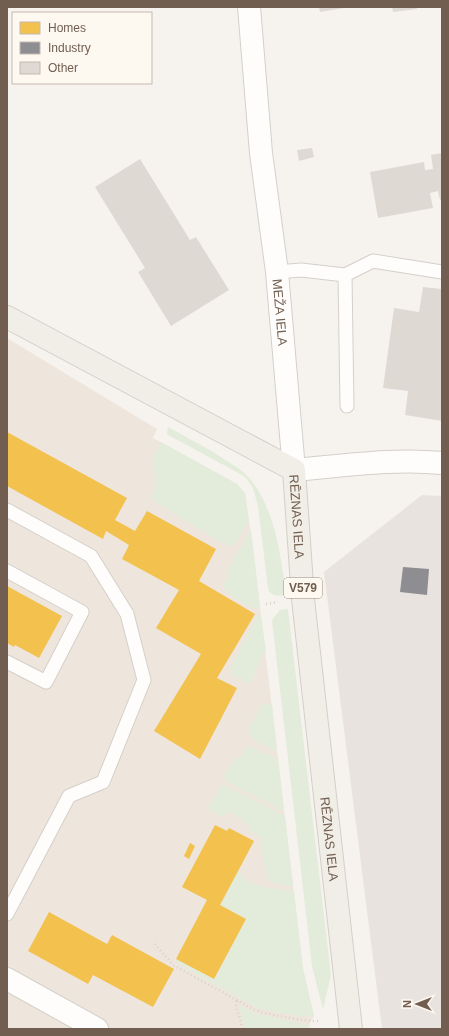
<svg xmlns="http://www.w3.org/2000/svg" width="449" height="1036" font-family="Arial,sans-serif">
	<rect width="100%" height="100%" fill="#f6f3ee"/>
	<path fill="#eee6dc" d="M 7,338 L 157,429 L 153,438 L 237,484 L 245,493 L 254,556 L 303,969 L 314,1016 L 309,1025 L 310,1029 L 7,1029 Z"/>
	<path fill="#e8e3de" d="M 422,495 L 442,496 L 442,1029 L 382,1029 L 324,572 Z"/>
	<g fill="#e3ecda">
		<path d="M 168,427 C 188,438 208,448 227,461 C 232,464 237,467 242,471 C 274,499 281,555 286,595 C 277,596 272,597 268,589 L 258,506 L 253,488 L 245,477 L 233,470 L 168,435 L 167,433 Z"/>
		<path d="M 161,442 L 237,484 L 245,493 L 249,521 L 234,546 L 226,545 L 152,500 L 152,496 L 155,489 L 156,483 L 152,459 Z"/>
		<path d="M 251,530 L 260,607 C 257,607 254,608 251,607 C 244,604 225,593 223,587 L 228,576 L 228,568 Z"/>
		<path d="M 288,609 L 331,975 L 323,1010 L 312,966 L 272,621 L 274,617 L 280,610 Z"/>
		<path d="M 259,616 L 261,616 L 266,651 L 264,652 L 251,682 L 248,683 L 231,674 L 231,667 L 256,618 Z"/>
		<path d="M 263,704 L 272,704 L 277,751 L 275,751 L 251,738 L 248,729 Z"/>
		<path d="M 248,746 L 278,759 L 284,810 L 281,810 L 225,781 L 224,777 L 235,757 L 240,758 Z"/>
		<path d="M 222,784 L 285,816 L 293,886 L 273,883 L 267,880 L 261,843 L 263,839 L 248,829 L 249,825 L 230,812 L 226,813 L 223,817 L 210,810 L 210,805 Z"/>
		<path d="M 239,869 C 241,874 242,877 246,880 C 254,886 283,891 294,891 L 303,969 L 314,1016 L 303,1017 L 259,1009 L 175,962 L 176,959 L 214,979 L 246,919 L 220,905 Z"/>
		<path d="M 239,1006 L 241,1006 L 256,1014 L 309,1025 L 310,1029 L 245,1029 Z"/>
	</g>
	<g fill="#f2c14e">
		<path d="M 7,432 L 127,498 L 115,520 L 135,531 L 147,511 L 216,549 L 199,581 L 255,614 L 217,678 L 237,688 L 200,759 L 154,731 L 201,654 L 156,628 L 179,590 L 122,559 L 129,545 L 106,531 L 103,539 L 7,486 Z"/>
		<path d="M 7,586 L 62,616 L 39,658 L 15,645 L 14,647 L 7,643 Z"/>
		<path d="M 215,825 L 227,831 L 229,828 L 254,841 L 220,905 L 246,919 L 214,979 L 176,959 L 207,900 L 182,887 Z"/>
		<path d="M 190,843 L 195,846 L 189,859 L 184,856 Z"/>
		<path d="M 49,912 L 107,944 L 112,935 L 174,969 L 153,1007 L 93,975 L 88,984 L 28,951 Z"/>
	</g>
	<path fill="#8d8d92" d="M 403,567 L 429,569 L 427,595 L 400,592 Z"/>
	<g fill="#dfd9d4">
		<path d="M 319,7 L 344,7 L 344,8 L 320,12 Z"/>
		<path d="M 392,7 L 416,7 L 417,9 L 393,12 Z"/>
		<path d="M 312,148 L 314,157 L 299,161 L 297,150 Z"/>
		<path d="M 442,153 L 442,199 L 440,200 L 438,191 L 430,193 L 433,208 L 378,218 L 370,172 L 424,162 L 425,170 L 433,169 L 431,155 Z"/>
		<path d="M 140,159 L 190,240 L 196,237 L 229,290 L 171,326 L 138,272 L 145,268 L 95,187 Z"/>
		<path d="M 423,287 L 442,289 L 442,421 L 405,415 L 408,391 L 383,388 L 394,308 L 419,312 Z"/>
	</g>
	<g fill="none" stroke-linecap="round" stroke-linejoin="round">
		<g stroke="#d4cfc9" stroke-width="15">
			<g id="service">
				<path d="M 277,272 L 301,270 L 345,275 L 347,406"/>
				<path d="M 345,275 L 373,261 L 442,272"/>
				<path d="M 7,510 L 91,556 L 127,614 L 144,680 L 103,782 L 69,796 L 7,914"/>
				<path d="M 7,571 L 82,612 L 46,682 L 7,662"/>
			</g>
		</g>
		<g stroke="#d4cfc9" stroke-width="24">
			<g id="minor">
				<path id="s1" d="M 249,7 L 261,153 L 277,272 L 294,470 C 343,466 393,458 442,463"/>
				<path d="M 7,979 L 97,1029"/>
			</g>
		</g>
		<g stroke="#d4cec8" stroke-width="24">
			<g id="primary">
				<path id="s2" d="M 7,317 L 294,470 L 303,599 L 351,1029"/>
			</g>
		</g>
		<g stroke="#d7d1cd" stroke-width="2.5" stroke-dasharray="1 3" stroke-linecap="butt">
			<path d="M 266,604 L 278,602"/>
			<path d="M 155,944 L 173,965 L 253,1009 C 265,1014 306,1022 319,1021"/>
			<path d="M 237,1001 L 236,1006 L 243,1029"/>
		</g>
		<use href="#service" stroke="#fefdfc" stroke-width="13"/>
		<use href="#minor" stroke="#fefdfc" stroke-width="22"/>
		<use href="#primary" stroke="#f1eee7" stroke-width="22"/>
	</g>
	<g text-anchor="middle" stroke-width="4" stroke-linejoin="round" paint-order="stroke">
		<rect fill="#fdf8f0" stroke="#9b8c80" stroke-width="1" x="284" y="578" width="38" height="20" rx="3"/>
		<g font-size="12" font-weight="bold" fill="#715e50">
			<text x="303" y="592">V579</text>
		</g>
		<g font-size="13" fill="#715e50" stroke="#fdf8f0">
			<text dy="5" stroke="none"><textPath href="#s1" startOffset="307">MEŽA IELA</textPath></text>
			<text dy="5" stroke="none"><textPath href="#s2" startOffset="372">RĒZNAS IELA</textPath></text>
			<text dy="5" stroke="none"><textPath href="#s2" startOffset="696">RĒZNAS IELA</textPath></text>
		</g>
	</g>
	<rect width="449" height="1036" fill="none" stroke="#715e50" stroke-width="16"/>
	<rect x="12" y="12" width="140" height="72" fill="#fdf8f0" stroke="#c5bab0"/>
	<rect x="20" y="22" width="20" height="12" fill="#f2c14e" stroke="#c5bab0"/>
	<text x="48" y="32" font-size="12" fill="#715e50">Homes</text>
	<rect x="20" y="42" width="20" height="12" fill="#8d8d92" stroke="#c5bab0"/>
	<text x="48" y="52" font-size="12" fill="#715e50">Industry</text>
	<rect x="20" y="62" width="20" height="12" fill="#dfd9d4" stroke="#c5bab0"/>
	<text x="48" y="72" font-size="12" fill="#715e50">Other</text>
	<g transform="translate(417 1004) rotate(270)" stroke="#fdf8f0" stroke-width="3" paint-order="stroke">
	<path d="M0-3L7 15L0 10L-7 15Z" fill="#715e50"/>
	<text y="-6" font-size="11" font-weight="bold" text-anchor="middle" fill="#715e50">N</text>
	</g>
</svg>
